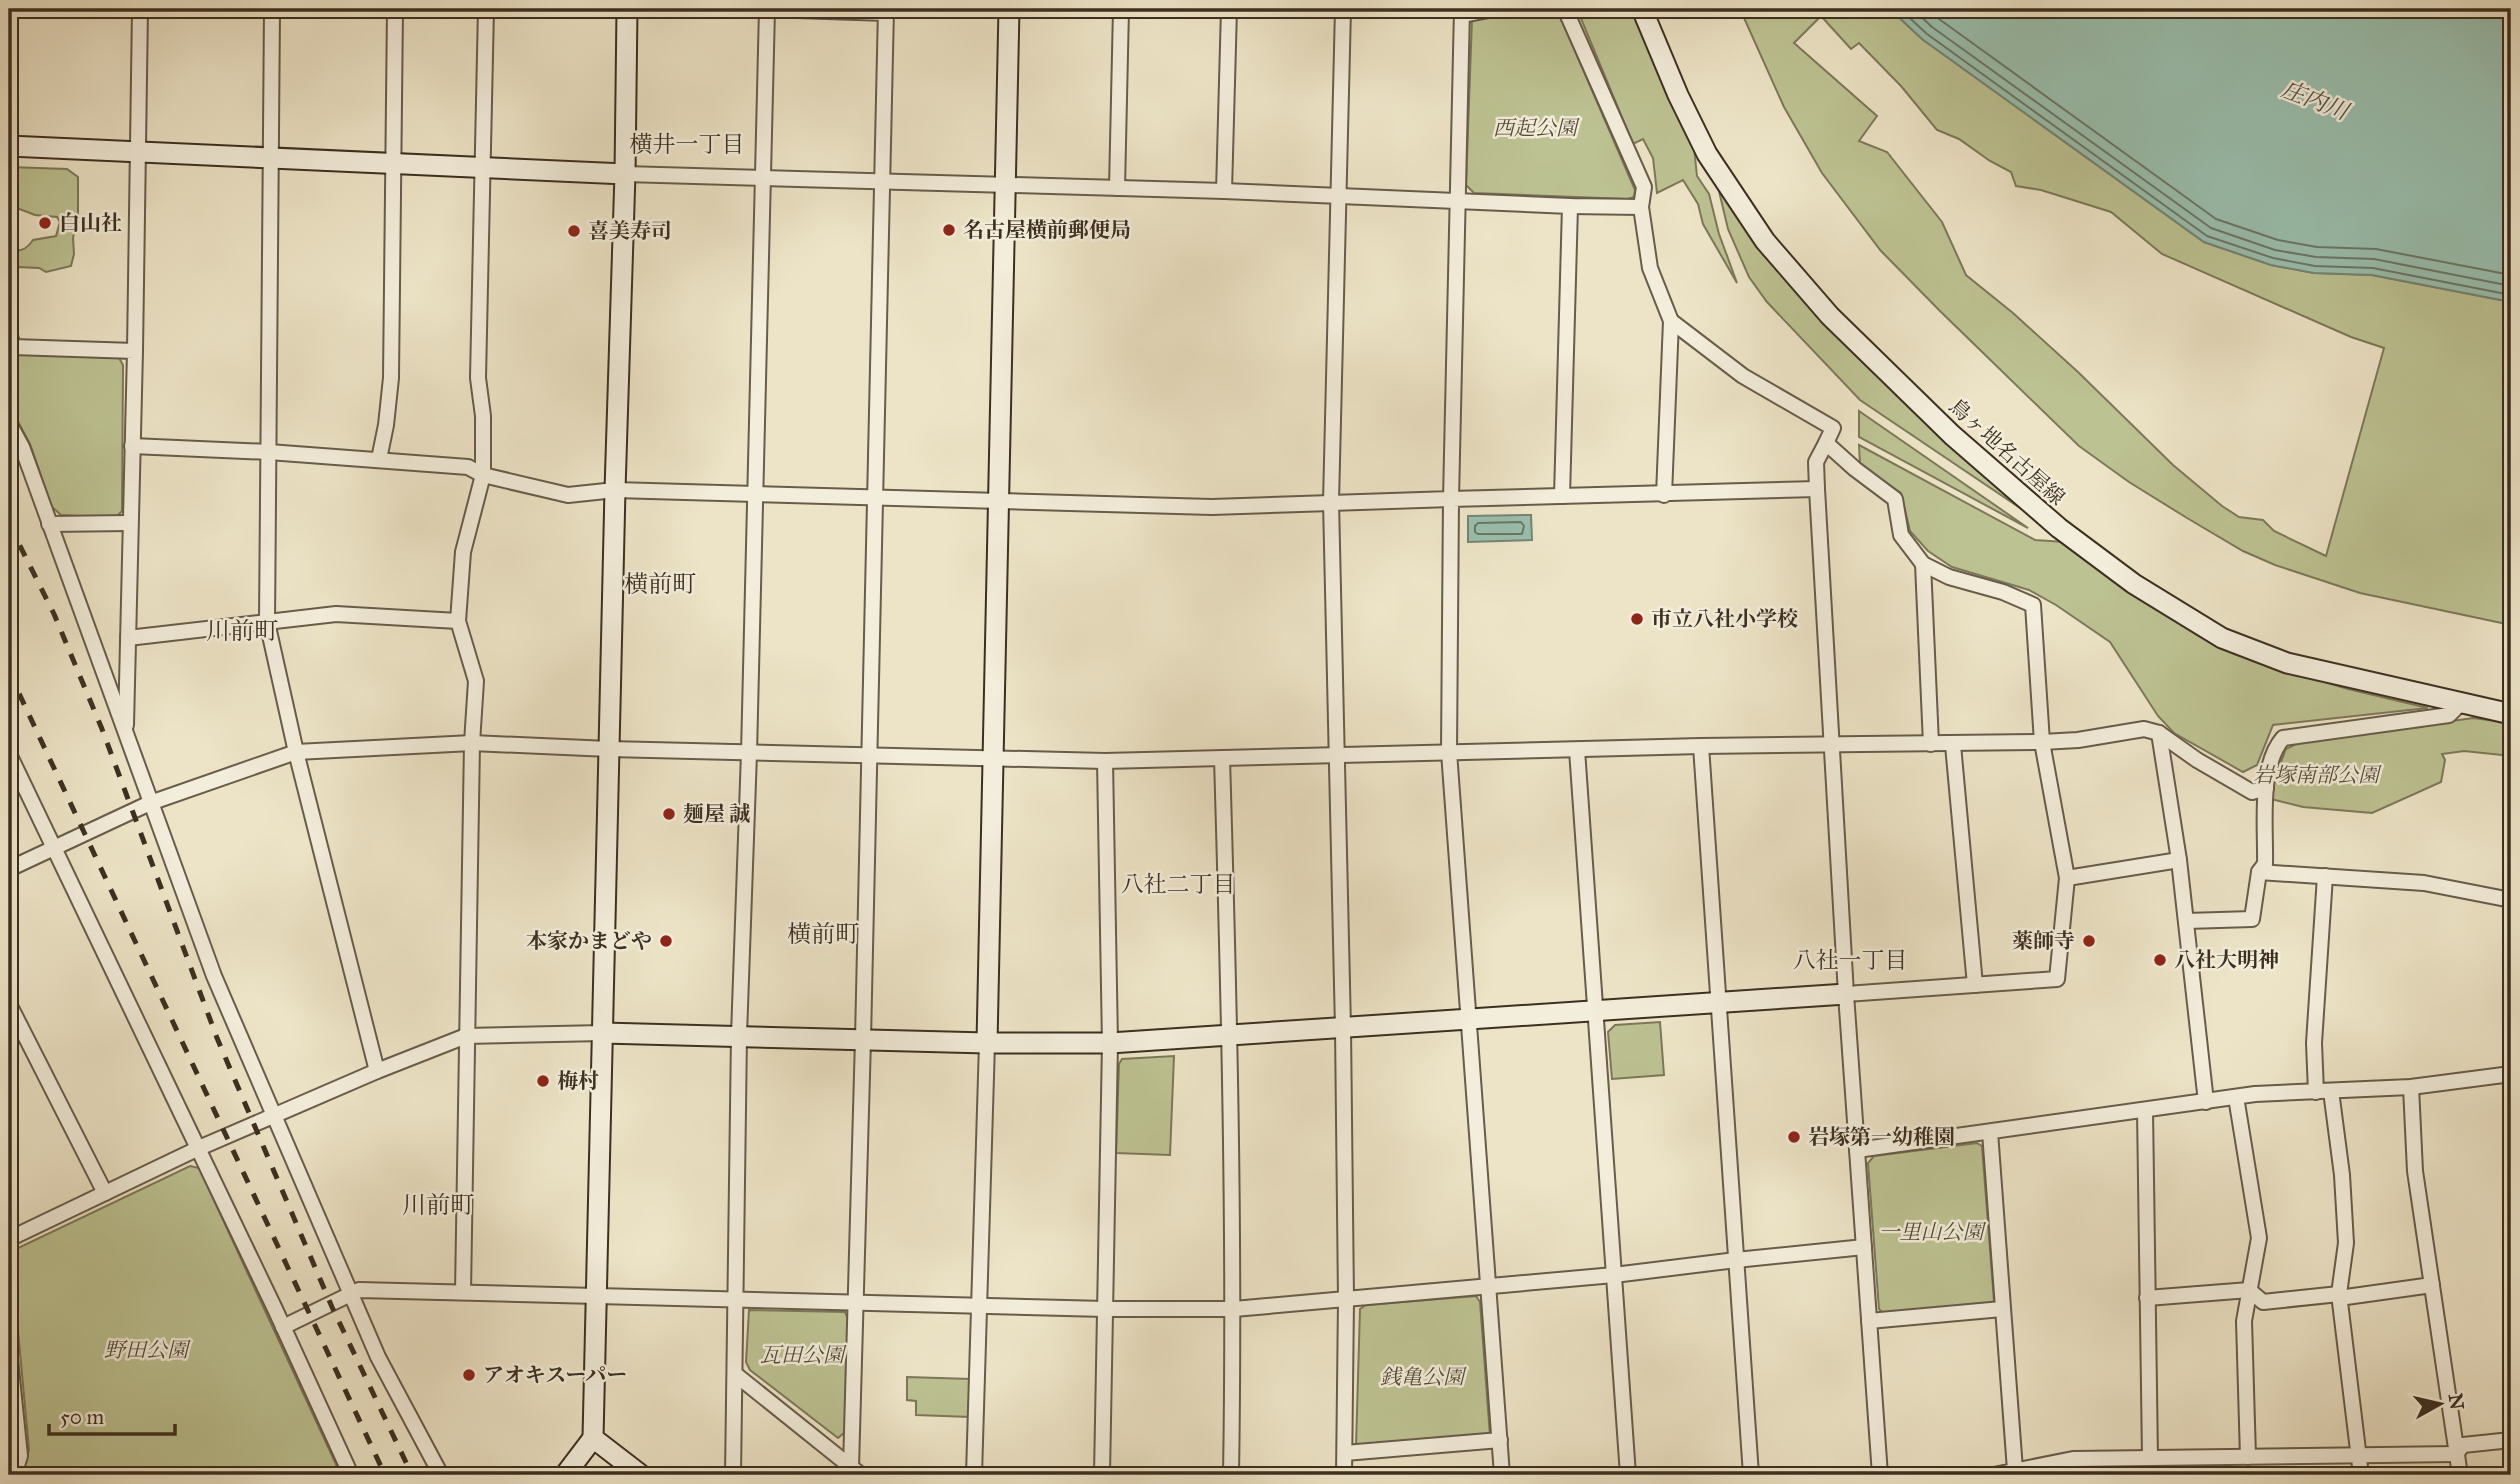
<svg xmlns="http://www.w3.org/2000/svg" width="2520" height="1484" font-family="'IM FELL Great Primer','Noto Serif JP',serif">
	<rect width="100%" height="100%" fill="#ede4c7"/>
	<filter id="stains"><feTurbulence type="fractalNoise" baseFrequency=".00286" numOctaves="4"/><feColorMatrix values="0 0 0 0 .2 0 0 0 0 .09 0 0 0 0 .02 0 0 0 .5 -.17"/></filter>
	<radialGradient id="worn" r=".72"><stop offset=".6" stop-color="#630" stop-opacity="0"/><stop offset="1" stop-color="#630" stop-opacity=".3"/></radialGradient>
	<g fill="#bdc292" stroke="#7c7859" stroke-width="2" fill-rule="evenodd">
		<path d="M 1530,9 L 1557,9 L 1635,190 L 1634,197 L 1628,199 L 1474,193 L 1466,185 L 1472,19 Z"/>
		<path d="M 1577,9 L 1631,9 L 1670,101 L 1694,147 L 1697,176 L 1709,194 L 1719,234 L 1737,283 L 1703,224 L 1698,204 L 1683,180 L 1657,193 L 1653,158 L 1643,139 L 1633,144 Z"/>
		<path d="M 1740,9 L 1890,9 L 1922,39 L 2204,242 L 2271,265 L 2314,273 L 2372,275 L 2511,302 L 2511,625 L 2360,593 L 2275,565 L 2243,551 L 2187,518 L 2129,482 L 2079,446 L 1940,311 L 1881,251 L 1822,173 L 1784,107 ZM 1821,16 L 1851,49 L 1859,43 L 1901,86 L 1937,130 L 1959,139 L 1990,161 L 2011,172 L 2016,186 L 2041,190 L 2111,212 L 2162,254 L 2351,337 L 2384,348 L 2326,556 L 2274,531 L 2263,520 L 2239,517 L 2222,506 L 2173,465 L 2078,372 L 2013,313 L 1966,275 L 1942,222 L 1887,152 L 1859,141 L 1877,116 L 1794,43 Z"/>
		<path d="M 9,167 L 67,169 L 78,177 L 78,216 L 73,238 L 74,254 L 71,266 L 46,272 L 39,268 L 18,267 L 9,269 L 9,249 C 20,253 27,249 33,240 L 56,236 L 60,222 L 57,217 L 35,215 L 9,205 Z"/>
		<path d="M 1718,187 L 1761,252 L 1820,317 L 2035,518 L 1860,400 L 1767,302 L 1749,277 L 1728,229 Z"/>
		<path d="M 18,354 L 118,356 L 123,365 L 122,511 L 115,518 L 61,515 L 52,507 L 30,444 L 9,405 L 9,365 Z"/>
		<path d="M 1859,411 L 2028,528 L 1859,437 Z"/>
		<path d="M 1859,445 L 2035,540 L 2065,542 L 2265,664 L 2348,689 L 2428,708 L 2273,725 L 2257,765 L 2243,772 L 2174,733 L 2158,716 L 2110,642 L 2056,605 L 2029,590 L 1952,567 L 1928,551 L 1910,531 L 1901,493 L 1860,465 Z"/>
		<path d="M 2473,718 L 2511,723 L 2511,756 L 2464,751 L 2442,754 L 2445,760 L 2441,782 L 2372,813 L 2303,807 L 2271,799 L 2275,777 L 2286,749 L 2298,743 Z"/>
		<path d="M 1660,1022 L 1664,1075 L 1612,1079 L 1608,1032 L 1615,1025 Z"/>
		<path d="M 1174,1056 L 1170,1155 L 1116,1153 L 1119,1064 L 1122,1059 Z"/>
		<path d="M 1977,1143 L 1982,1146 L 1994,1301 L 1989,1307 L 1886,1316 L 1879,1309 L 1868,1163 L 1874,1156 Z"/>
		<path d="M 190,1166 L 199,1168 L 341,1475 L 22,1475 L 29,1450 L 11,1255 L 16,1249 Z"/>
		<path d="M 1476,1296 L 1480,1302 L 1490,1436 L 1356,1446 L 1360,1309 L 1366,1305 Z"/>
		<path d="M 749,1310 L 845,1312 L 848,1319 L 845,1432 L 838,1438 L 750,1370 L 746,1362 Z"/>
		<path d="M 907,1377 L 971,1379 L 970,1417 L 916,1415 L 916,1401 L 907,1400 Z"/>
	</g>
	<g fill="#9abfae" stroke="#748575" stroke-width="2">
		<path d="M 1890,9 L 2511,9 L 2511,302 L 2372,275 L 2314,273 L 2271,265 L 2204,242 L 1922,39 Z"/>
		<path d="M 1531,515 L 1532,540 L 1468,542 L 1468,516 Z"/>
	</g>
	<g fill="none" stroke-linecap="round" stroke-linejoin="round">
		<g stroke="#6b7767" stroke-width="2">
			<path d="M 1900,9 L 1927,34 L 2207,236 L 2273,258 L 2315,266 L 2373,268 L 2511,295"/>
			<path d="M 1913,9 L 1932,27 L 2211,228 L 2275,250 L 2316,257 L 2374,259 L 2511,286"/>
			<path d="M 1928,9 L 1939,19 L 2216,219 L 2278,240 L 2317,247 L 2376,249 L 2511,275"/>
			<path d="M 1521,522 L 1524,526 L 1522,534 L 1478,534 L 1475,532 L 1475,526 L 1478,523 Z"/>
		</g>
		<g stroke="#685c4a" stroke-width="18">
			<g id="street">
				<path d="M 272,9 L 267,622 L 296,752 L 377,1071"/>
				<path d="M 767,9 L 886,13"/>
				<path d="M 1343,9 L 1331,502 L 1343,1028 L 1346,1300 L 1344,1475"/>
				<path d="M 1565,9 L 1644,187 L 1641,207 L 1650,268 L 1671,321 L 1664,495"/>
				<path d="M 1463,15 L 1494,9"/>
				<path d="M 625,174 L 1224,191 L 1570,206 L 1641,207"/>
				<path d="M 1117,188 L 1121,9"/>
				<path d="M 1224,191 L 1229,9"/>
				<path d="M 1671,321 L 1743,376 L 1833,428 L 1826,443 L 1855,469 L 1895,499 L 1901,535 L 1923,564 L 1949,577 L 2003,592 L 2033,605 L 2042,742 L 2067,878 L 2057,979 L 1846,994"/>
				<path d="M 9,332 L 13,347"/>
				<path d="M 135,351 L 140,9"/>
				<path d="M 9,353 L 13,347 L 135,351 L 126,725"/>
				<path d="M 9,423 L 22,447 L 214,976 L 378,1357 L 441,1475"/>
				<path d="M 132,446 L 269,452 L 468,467 L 483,475 L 568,495 L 615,490 L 1212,507 L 1451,499 L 1462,9"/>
				<path d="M 379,459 L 386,425 L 391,378 L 395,9"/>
				<path d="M 1817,489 L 1816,462 L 1826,443"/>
				<path d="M 1562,496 L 1570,206"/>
				<path d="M 49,524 L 129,523"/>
				<path d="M 1923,564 L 1931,744"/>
				<path d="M 128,638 L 336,614 L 458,621"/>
				<path d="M 2159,733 L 2179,860 L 2206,1102"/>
				<path d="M 1953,745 L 1975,985"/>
				<path d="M 1701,746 L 1751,1475"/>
				<path d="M 1577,750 L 1628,1475"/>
				<path d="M 9,754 L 275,1309 L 351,1475"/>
				<path d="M 1222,758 C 1229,997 1235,1236 1231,1475"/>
				<path d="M 9,869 L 150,803 L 296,752 L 472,743 L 609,749 L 1105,761 L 1701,746 L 2042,742 L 2078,740 L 2144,729 L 2159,733 L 2197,760 L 2252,792 L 2266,788"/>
				<path d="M 2259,872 L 2424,883 L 2511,900"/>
				<path d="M 2067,878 L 2179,860"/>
				<path d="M 2186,921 L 2252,919 L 2259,872 L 2265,864 C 2266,828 2258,767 2283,738 L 2449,715 L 2460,704"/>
				<path d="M 9,1004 L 105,1193"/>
				<path d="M 2411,1087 L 2415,1171 L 2460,1475"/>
				<path d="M 2331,1091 L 2342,1175 L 2346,1243 L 2339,1294 L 2361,1475"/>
				<path d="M 2316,1092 L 2314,1043 L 2325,876"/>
				<path d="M 2236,1097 L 2259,1238 L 2244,1321 L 2248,1457"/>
				<path d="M 2145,1110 L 2150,1458"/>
				<path d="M 1990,1132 L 2015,1470"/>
				<path d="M 1857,1150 L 2255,1094 L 2411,1087 L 2511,1074"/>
				<path d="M 9,1239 L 199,1148 L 377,1071 L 466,1036 L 603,1033"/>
				<path d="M 463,1292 L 472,743 L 476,681 L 458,621 L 463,552 L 483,475 L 483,416 L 478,378 L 486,9"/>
				<path d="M 2147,1298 L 2249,1290 L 2263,1302 L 2339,1294"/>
				<path d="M 2339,1298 L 2432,1285"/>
				<path d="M 1869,1321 L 2002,1309"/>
				<path d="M 283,1327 L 359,1290 L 1105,1309 L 1234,1309 L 1614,1275 L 1736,1260 L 1864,1247"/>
				<path d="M 9,1349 L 20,1456 L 14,1475"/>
				<path d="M 735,1374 L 861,1475"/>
				<path d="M 1345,1453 L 1500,1440"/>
				<path d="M 2456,1454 L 2463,1445 L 2511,1440"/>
				<path d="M 851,1467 L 863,1039 L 886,9"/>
				<path d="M 733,1475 L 739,1035 L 749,753 L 767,9"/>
				<path d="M 974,1475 L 987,1043"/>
				<path d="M 1102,1475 L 1110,1043 L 1105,761"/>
				<path d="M 1502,1475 L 1449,752 L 1451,499 L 1817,489 L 1846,994 L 1880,1475"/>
				<path d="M 1994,1475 L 2073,1459 L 2456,1454"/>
			</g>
		</g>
		<g stroke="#3c2f20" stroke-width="23">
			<g id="secondary">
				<path d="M 627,9 L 625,174 L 615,490 L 593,1438 L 641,1475"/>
				<path d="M 1642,9 L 1678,95 L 1707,154 L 1765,241 L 1830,316 L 1952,435 L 2059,528 L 2134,584 L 2222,638 L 2287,663 L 2511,714"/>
				<path d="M 9,146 L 625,174"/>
				<path d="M 603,1033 L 987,1043 L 1110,1043 L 1846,994"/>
				<path d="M 987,1043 L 1009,9"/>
				<path d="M 565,1475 L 593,1438"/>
			</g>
		</g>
		<use href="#street" stroke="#f3eddb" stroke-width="14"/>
		<use href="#secondary" stroke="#f3eddb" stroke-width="19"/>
		<g stroke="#3c2f20" stroke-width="5" stroke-dasharray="12 12" stroke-linecap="butt">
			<path d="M 9,524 L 54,614 L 102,729 L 217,1038 L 332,1307 L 412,1475"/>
			<path d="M 9,672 L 385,1475"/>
		</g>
	</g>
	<g fill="#8f2418" stroke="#f3eddb" stroke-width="2.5">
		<circle cx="45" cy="223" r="7"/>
		<circle cx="949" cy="230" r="7"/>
		<circle cx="574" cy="231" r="7"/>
		<circle cx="1637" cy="619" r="7"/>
		<circle cx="669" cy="814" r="7"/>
		<circle cx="666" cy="941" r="7"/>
		<circle cx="2089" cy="941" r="7"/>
		<circle cx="2160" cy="960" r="7"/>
		<circle cx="543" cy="1081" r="7"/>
		<circle cx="1794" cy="1137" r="7"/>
		<circle cx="469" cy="1375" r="7"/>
	</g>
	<g text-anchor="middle" stroke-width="5" stroke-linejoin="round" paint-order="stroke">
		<g font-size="21" font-style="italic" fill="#564c37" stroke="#f3eddb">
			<text x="1535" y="135">西起公園</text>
			<text x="2316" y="782">岩塚南部公園</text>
			<text x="1931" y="1239">一里山公園</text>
			<text x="146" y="1357">野田公園</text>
			<text x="802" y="1362">瓦田公園</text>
			<text x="1422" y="1384">銭亀公園</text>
		</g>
		<g font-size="21" font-weight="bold" fill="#3c2f20" stroke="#f3eddb" text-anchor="start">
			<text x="59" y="230">白山社</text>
			<text x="963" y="237">名古屋横前郵便局</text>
			<text x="588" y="238">喜美寿司</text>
			<text x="1651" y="626">市立八社小学校</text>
			<text x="683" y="821">麺屋 誠</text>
			<text x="652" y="948" text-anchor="end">本家かまどや</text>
			<text x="2075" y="948" text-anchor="end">薬師寺</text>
			<text x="2174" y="967">八社大明神</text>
			<text x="557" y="1088">梅村</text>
			<text x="1808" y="1144">岩塚第一幼稚園</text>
			<text x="483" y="1382">アオキスーパー</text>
		</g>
		<g font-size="21" fill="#3c2f20" stroke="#f3eddb">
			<text transform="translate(2007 452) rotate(42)" y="7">鳥ヶ地名古屋線</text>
		</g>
		<g font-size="23" font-style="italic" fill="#545344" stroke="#f3eddb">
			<text transform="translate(2315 100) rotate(21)" y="8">庄内川</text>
		</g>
		<g font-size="23" fill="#3c2f20" stroke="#f3eddb">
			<text x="687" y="152">横井一丁目</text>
			<text x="1178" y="892">八社二丁目</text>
			<text x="1850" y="968">八社一丁目</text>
		</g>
		<g font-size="24" fill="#3c2f20" stroke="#f3eddb">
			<text x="660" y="592">横前町</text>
			<text x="242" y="639">川前町</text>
			<text x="823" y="942">横前町</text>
			<text x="438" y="1213">川前町</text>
		</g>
	</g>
	<rect width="2520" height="1484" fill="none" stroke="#ede4c7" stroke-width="35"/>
	<rect x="10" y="10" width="2499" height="1463" fill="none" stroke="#3c2f20" stroke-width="3.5"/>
	<rect x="18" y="18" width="2485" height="1449" fill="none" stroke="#3c2f20" stroke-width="2"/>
	<g transform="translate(2440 1404) rotate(82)" stroke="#f3eddb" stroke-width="5" paint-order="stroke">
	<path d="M0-5L12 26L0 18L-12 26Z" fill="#3c2f20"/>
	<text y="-10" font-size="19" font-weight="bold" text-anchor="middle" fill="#3c2f20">N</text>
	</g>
	<path d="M49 1424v10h126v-10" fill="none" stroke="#3c2f20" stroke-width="3.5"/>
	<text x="60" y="1424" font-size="21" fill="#3c2f20" stroke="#f3eddb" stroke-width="5" paint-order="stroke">50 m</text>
	<rect width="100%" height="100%" filter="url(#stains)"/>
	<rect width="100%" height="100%" fill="url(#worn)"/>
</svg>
